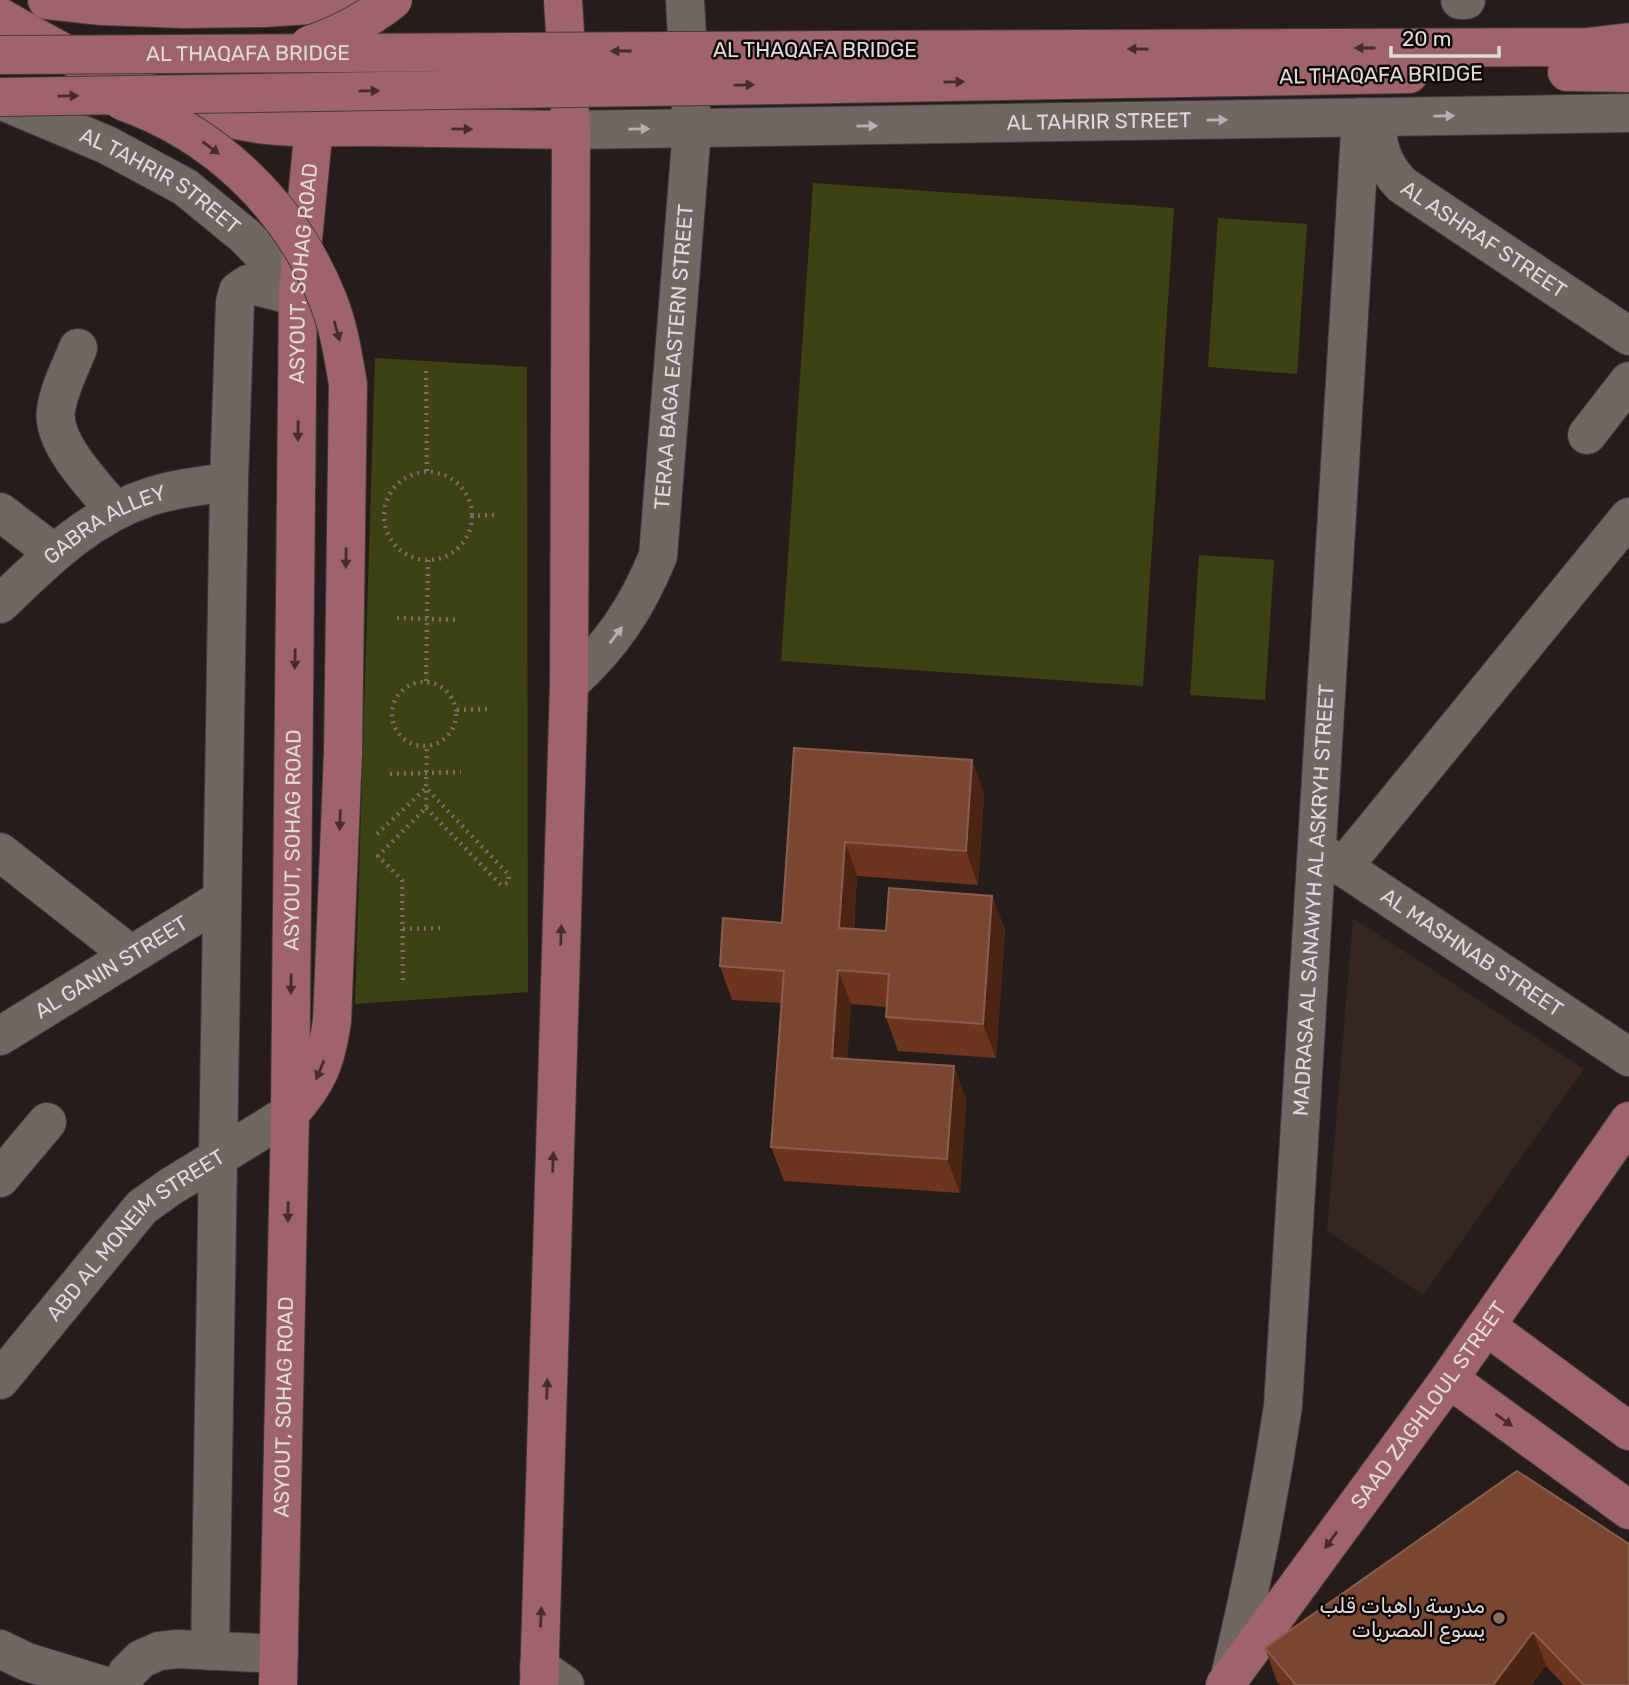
<svg xmlns="http://www.w3.org/2000/svg" width="1629" height="1685" font-family="Rubik,Vazirmatn,sans-serif">
	<rect width="100%" height="100%" fill="#261d1a"/>
	<path fill="#342620" d="M 1353,918 L 1584,1069 L 1423,1295 L 1327,1231 Z"/>
	<g fill="#3c4211">
		<path d="M 813,183 L 1174,208 L 1143,686 L 781,661 Z"/>
		<path d="M 1218,218 L 1307,224 L 1297,374 L 1208,367 Z"/>
		<path d="M 375,358 L 527,367 L 528,992 L 355,1004 Z"/>
		<path d="M 1199,555 L 1274,560 L 1265,700 L 1190,695 Z"/>
	</g>
	<g fill="none" stroke-linecap="round" stroke-linejoin="round">
		<g stroke="#413a38" stroke-width="40">
			<g id="minor">
				<path d="M 1460,0 L 1466,0"/>
				<path id="s1" d="M 0,100 L 107,145 L 185,187 L 245,236 L 298,291"/>
				<path id="s2" d="M 1376,117 C 1377,145 1382,165 1402,185 L 1629,336"/>
				<path id="s3" d="M 571,130 L 1629,113"/>
				<path d="M 78,348 C 70,368 59,389 56,410 C 51,443 95,486 115,511"/>
				<path d="M 1587,435 L 1629,381"/>
				<path d="M 0,512 L 54,553"/>
				<path id="s4" d="M 0,604 C 45,561 88,517 149,497 C 175,488 202,486 229,482"/>
				<path id="s5" d="M 569,684 C 612,645 636,609 658,556 L 692,129 L 685,0"/>
				<path d="M 0,852 L 131,955"/>
				<path id="s6" d="M 1322,853 L 1629,1057"/>
				<path d="M 1343,867 L 1629,517"/>
				<path id="s7" d="M 0,1036 L 222,899"/>
				<path d="M 0,1178 L 47,1122"/>
				<path id="s8" d="M 0,1380 L 142,1207 L 170,1187 L 290,1113"/>
				<path d="M 0,1649 L 27,1662 L 102,1685"/>
				<path d="M 210,1651 L 229,482 L 235,302 L 238,291 L 248,284 L 299,297"/>
				<path d="M 539,1667 L 565,1685"/>
				<path id="s9" d="M 1229,1680 C 1251,1589 1269,1499 1283,1406 L 1361,117"/>
				<path d="M 122,1685 L 127,1673 L 141,1659 L 159,1651 L 178,1649 L 279,1654"/>
			</g>
		</g>
		<g stroke="#413a38" stroke-width="40">
			<g id="primary">
				<path d="M 47,0 L 102,6 L 183,9 L 264,8 L 370,1"/>
				<path d="M 0,17 C 79,63 166,110 258,124 C 294,129 333,127 369,127 C 437,128 504,129 571,130"/>
				<path d="M 836,50 L 1587,47 L 1629,42"/>
				<path d="M 1567,72 L 1629,73"/>
				<path d="M 837,84 L 1409,74"/>
				<path d="M 290,1113 C 318,1083 326,1062 332,1021 L 343,752"/>
				<path d="M 1486,1326 L 1629,1431"/>
				<path d="M 1449,1379 L 1629,1510"/>
				<path id="s10" d="M 278,1685 L 290,1113 L 298,291 L 314,126 L 345,0"/>
				<path d="M 539,1685 L 569,684 L 571,130 L 563,0"/>
				<path id="s11" d="M 1225,1685 L 1449,1379 L 1629,1121"/>
			</g>
		</g>
		<g stroke="#786f6d" stroke-width="4.5" stroke-dasharray="2 5" stroke-linecap="butt">
			<path d="M 426,371 L 427,472"/>
			<circle cx="428" cy="516" r="44"/>
			<path d="M 471,516 L 495,515"/>
			<path d="M 397,618 L 460,620"/>
			<path d="M 426,681 L 428,560"/>
			<circle cx="424" cy="714" r="32"/>
			<path d="M 457,710 L 490,709"/>
			<path d="M 390,774 L 461,772"/>
			<path d="M 426,808 L 501,885 L 508,883 L 509,875 L 426,788 L 427,746"/>
			<path d="M 377,834 L 426,788 L 426,808 L 378,856 L 402,880 L 403,981"/>
			<path d="M 403,929 L 443,928"/>
		</g>
		<use href="#minor" stroke="#716662" stroke-width="38"/>
		<use href="#primary" stroke="#9f636b" stroke-width="38"/>
		<g stroke="#413a38" stroke-width="40" stroke-linecap="butt">
			<g id="primary-bridge">
				<path d="M 309,45 C 340,35 367,20 393,0"/>
				<path id="s12" d="M 0,55 L 836,50"/>
				<path d="M 0,97 L 837,84"/>
				<path d="M 122,101 C 217,134 291,207 328,300 C 339,327 343,356 348,384 L 343,752"/>
			</g>
		</g>
		<use href="#primary-bridge" stroke="#9f636b" stroke-width="38"/>
	</g>
	<g fill="#6d341e">
		<path d="M 794,748 L 972,760 L 984,794 L 978,885 L 857,876 L 854,929 L 886,931 L 992,896 L 1005,930 L 996,1058 L 898,1051 L 886,1017 L 886,1007 L 851,1004 L 847,1059 L 954,1066 L 966,1100 L 960,1193 L 784,1181 L 771,1147 L 781,1003 L 732,1000 L 720,966 L 782,923 Z"/>
		<path d="M 1517,1471 L 1629,1685 L 1564,1685 L 1546,1666 L 1531,1685 L 1280,1685 L 1277,1682 L 1265,1648 Z"/>
	</g>
	<g fill="#4b2414">
		<path d="M 972,760 L 984,794 L 978,885 L 966,851 Z"/>
		<path d="M 845,842 L 857,876 L 851,962 L 839,928 Z"/>
		<path d="M 992,896 L 1005,930 L 996,1058 L 983,1024 Z"/>
		<path d="M 838,970 L 851,1004 L 845,1092 L 832,1058 Z"/>
		<path d="M 954,1066 L 966,1100 L 960,1193 L 947,1159 Z"/>
		<path d="M 1533,1632 L 1546,1666 L 1531,1685 L 1493,1685 Z"/>
	</g>
	<g fill="#794632" stroke="#8a5d4c" stroke-width="2">
		<path d="M 794,748 L 972,760 L 966,851 L 845,842 L 839,928 L 886,931 L 889,888 L 992,896 L 983,1024 L 886,1017 L 889,974 L 838,970 L 832,1058 L 954,1066 L 947,1159 L 771,1147 L 784,971 L 720,966 L 723,918 L 782,923 Z"/>
		<path d="M 1517,1471 L 1629,1544 L 1629,1685 L 1584,1685 L 1533,1632 L 1493,1685 L 1296,1685 L 1265,1648 Z"/>
	</g>
	<defs><path id="oneway-solid" d="M-6-.8H1V-3.2L6.5 0L1 3.2V.8H-6Z" transform="scale(1.75)"/></defs>
	<g fill="#472c2f">
		<use href="#oneway-solid" transform="translate(1365 48) rotate(180)"/>
		<use href="#oneway-solid" transform="translate(1138 49) rotate(180)"/>
		<use href="#oneway-solid" transform="translate(621 51) rotate(180)"/>
		<use href="#oneway-solid" transform="translate(954 82) rotate(-1)"/>
		<use href="#oneway-solid" transform="translate(744 85) rotate(-1)"/>
		<use href="#oneway-solid" transform="translate(369 91) rotate(-1)"/>
		<use href="#oneway-solid" transform="translate(68 96) rotate(-1)"/>
		<use href="#oneway-solid" transform="translate(462 129) rotate(1)"/>
		<use href="#oneway-solid" transform="translate(211 148) rotate(37)"/>
		<use href="#oneway-solid" transform="translate(337 331) rotate(74)"/>
		<use href="#oneway-solid" transform="translate(298 431) rotate(91)"/>
		<use href="#oneway-solid" transform="translate(346 558) rotate(91)"/>
		<use href="#oneway-solid" transform="translate(295 659) rotate(91)"/>
		<use href="#oneway-solid" transform="translate(340 820) rotate(92)"/>
		<use href="#oneway-solid" transform="translate(561 935) rotate(-88)"/>
		<use href="#oneway-solid" transform="translate(291 984) rotate(91)"/>
		<use href="#oneway-solid" transform="translate(320 1070) rotate(113)"/>
		<use href="#oneway-solid" transform="translate(553 1162) rotate(-88)"/>
		<use href="#oneway-solid" transform="translate(288 1212) rotate(91)"/>
		<use href="#oneway-solid" transform="translate(547 1389) rotate(-88)"/>
		<use href="#oneway-solid" transform="translate(1504 1420) rotate(36)"/>
		<use href="#oneway-solid" transform="translate(1331 1540) rotate(126)"/>
		<use href="#oneway-solid" transform="translate(541 1617) rotate(-88)"/>
	</g>
	<g fill="#bab1af">
		<use href="#oneway-solid" transform="translate(1444 116) rotate(-1)"/>
		<use href="#oneway-solid" transform="translate(1217 120) rotate(-1)"/>
		<use href="#oneway-solid" transform="translate(867 126) rotate(-1)"/>
		<use href="#oneway-solid" transform="translate(639 129) rotate(-1)"/>
		<use href="#oneway-solid" transform="translate(616 635) rotate(-53)"/>
	</g>
	<circle fill="#8d6e63" stroke="#0c0807" stroke-width="2.5" cx="1499" cy="1618" r="7"/>
	<g text-anchor="middle" stroke-width="5" stroke-linejoin="round" paint-order="stroke">
		<g font-size="21" fill="#e1dad8" stroke="#0c0807">
			<text x="815" y="57">AL THAQAFA BRIDGE</text>
			<text dy="7" stroke="none"><textPath href="#s12" startOffset="248">AL THAQAFA BRIDGE</textPath></text>
			<text transform="translate(1381 75) rotate(-1)" y="7">AL THAQAFA BRIDGE</text>
			<text dy="7" stroke="none"><textPath href="#s3" startOffset="528">AL TAHRIR STREET</textPath></text>
			<text dy="7" stroke="none"><textPath href="#s1" startOffset="180">AL TAHRIR STREET</textPath></text>
			<text dy="7" stroke="none"><textPath href="#s2" startOffset="173">AL ASHRAF STREET</textPath></text>
			<text dy="7" stroke="none"><textPath href="#s10" startOffset="1412">ASYOUT, SOHAG ROAD</textPath></text>
			<text dy="7" stroke="none"><textPath href="#s5" startOffset="357">TERAA BAGA EASTERN STREET</textPath></text>
			<text dy="7" stroke="none"><textPath href="#s4" startOffset="133">GABRA ALLEY</textPath></text>
			<text dy="7" stroke="none"><textPath href="#s10" startOffset="845">ASYOUT, SOHAG ROAD</textPath></text>
			<text dy="7" stroke="none"><textPath href="#s9" startOffset="786">MADRASA AL SANAWYH AL ASKRYH STREET</textPath></text>
			<text dy="7" stroke="none"><textPath href="#s6" startOffset="180">AL MASHNAB STREET</textPath></text>
			<text dy="7" stroke="none"><textPath href="#s7" startOffset="131">AL GANIN STREET</textPath></text>
			<text dy="7" stroke="none"><textPath href="#s8" startOffset="200">ABD AL MONEIM STREET</textPath></text>
			<text dy="7" stroke="none"><textPath href="#s11" startOffset="346">SAAD ZAGHLOUL STREET</textPath></text>
			<text dy="7" stroke="none"><textPath href="#s10" startOffset="278">ASYOUT, SOHAG ROAD</textPath></text>
		</g>
		<g font-size="21" fill="#e1dad8" stroke="#0c0807" text-anchor="end">
			<text x="1485" y="1613">مدرسة راهبات قلب<tspan x="1485" dy="24">يسوع المصريات</tspan></text>
		</g>
	</g>
	<path d="M1391 46v10h108v-10" fill="none" stroke="#e1dad8" stroke-width="3.5"/>
	<text x="1402" y="46" font-size="21" fill="#e1dad8" stroke="#0c0807" stroke-width="5" paint-order="stroke">20 m</text>
</svg>
